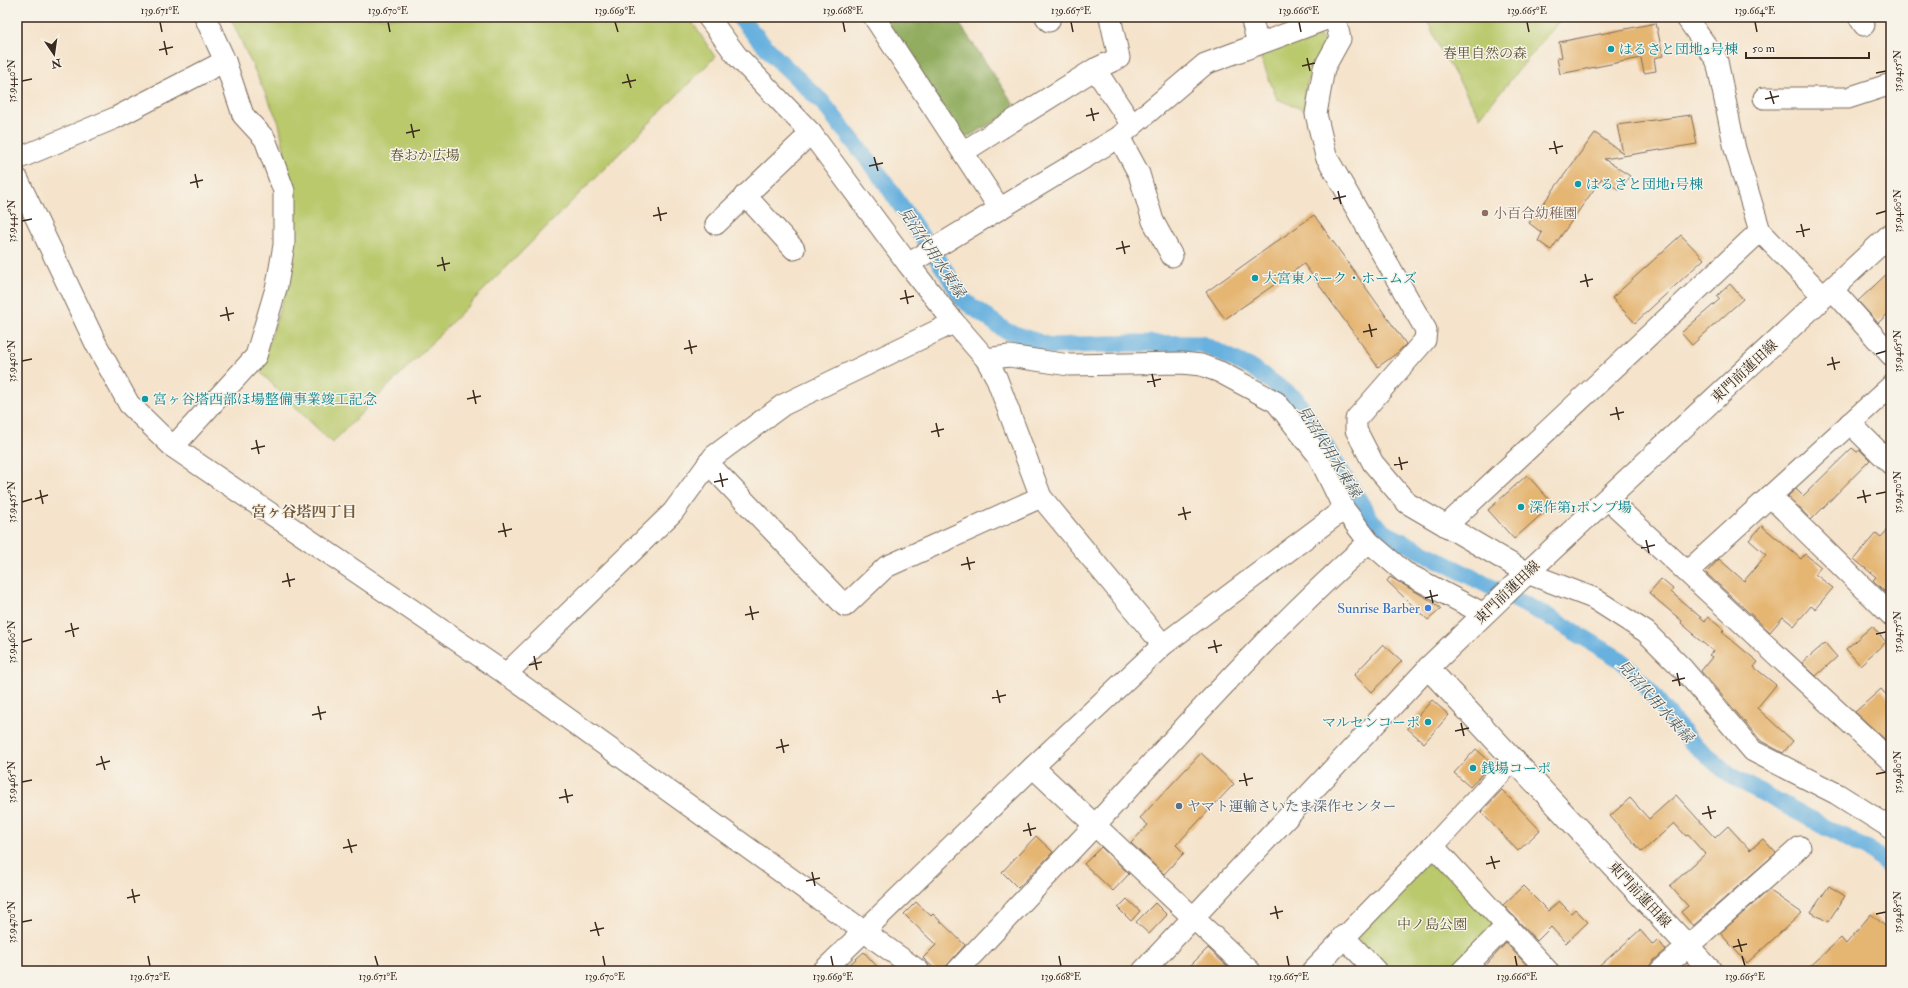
<svg xmlns="http://www.w3.org/2000/svg" width="1908" height="988" font-family="'IM FELL Double Pica','Noto Serif JP',serif">
	<rect width="100%" height="100%" fill="#f7f3e8"/>
	<filter id="ink" filterUnits="userSpaceOnUse"><feTurbulence type="fractalNoise" baseFrequency=".025" numOctaves="2"/><feDisplacementMap in="SourceGraphic" scale="8" xChannelSelector="R" yChannelSelector="G"/><feConvolveMatrix kernelMatrix="1 2 1 2 8 2 1 2 1" color-interpolation-filters="sRGB"/></filter>
	<filter id="wash" filterUnits="userSpaceOnUse"><feTurbulence type="fractalNoise" baseFrequency=".012" numOctaves="4" result="noise"/><feDisplacementMap in="SourceGraphic" scale="16" xChannelSelector="R" yChannelSelector="G"/><feGaussianBlur stdDeviation="0.9" result="paint"/><feColorMatrix in="noise" values="0 0 0 0 0 0 0 0 0 0 0 0 0 0 0 0 0 1.4 0 .05"/><feComposite in="paint" operator="in"/></filter>
	<g filter="url(#wash)">
		<rect width="100%" height="100%" fill="#f5e3cb"/>
		<g fill="#b9c96c" stroke="#7a7a45">
			<path d="M 230,17 L 689,17 L 715,57 L 332,443 L 260,372 L 293,266 L 292,191 L 279,123 Z"/>
			<path d="M 1426,17 L 1559,17 L 1561,19 L 1480,117 L 1439,47 Z"/>
			<path d="M 1316,31 L 1325,43 C 1316,64 1299,87 1306,111 L 1277,99 L 1260,56 Z"/>
			<path d="M 1428,860 L 1436,860 L 1492,921 L 1492,929 L 1452,971 L 1381,971 L 1357,936 Z"/>
		</g>
		<path fill="#92ad60" stroke="#666c3f" d="M 882,17 L 955,17 L 1017,109 L 962,140 Z"/>
		<g fill="none" stroke-linecap="round" stroke-linejoin="round">
			<path stroke="#67b1df" stroke-width="17" d="M 739,17 L 776,58 L 822,102 L 882,178 L 946,272 L 963,300 L 1006,331 L 1050,346 L 1134,343 L 1202,344 L 1254,369 L 1296,399 L 1372,521 L 1386,533 L 1553,619 L 1621,660 L 1649,690 L 1691,742 L 1731,776 L 1874,853 L 1891,868"/>
		</g>
		<g id="blocks">
			<g fill="#e5b572">
				<path d="M 1656,23 L 1663,56 L 1654,58 L 1656,71 L 1644,73 L 1641,58 L 1560,74 L 1557,58 L 1562,57 L 1559,42 Z"/>
				<path d="M 1691,115 L 1697,144 L 1604,159 L 1630,176 L 1619,190 L 1602,178 L 1551,250 L 1538,241 L 1542,233 L 1529,223 L 1595,133 L 1623,153 L 1617,125 Z"/>
				<path d="M 1314,215 L 1406,344 L 1397,353 L 1378,367 L 1304,264 L 1225,319 L 1206,292 Z"/>
				<path d="M 1681,235 L 1704,259 L 1635,323 L 1612,298 Z"/>
				<path d="M 1891,270 L 1891,311 L 1878,323 L 1858,301 Z"/>
				<path d="M 1730,284 L 1743,299 L 1692,345 L 1681,333 L 1720,299 L 1717,296 Z"/>
				<path d="M 1852,448 L 1857,452 L 1860,450 L 1870,460 L 1811,520 L 1788,496 L 1796,489 L 1803,496 Z"/>
				<path d="M 1527,475 L 1553,504 L 1514,539 L 1488,510 Z"/>
				<path d="M 1762,526 L 1801,559 L 1805,554 L 1821,567 L 1815,574 L 1833,588 L 1815,609 L 1811,606 L 1794,626 L 1783,617 L 1770,632 L 1706,573 L 1719,559 L 1744,581 L 1766,555 L 1749,540 Z"/>
				<path d="M 1891,526 L 1891,589 L 1889,588 L 1885,592 L 1873,580 L 1876,577 L 1854,559 L 1876,533 L 1881,537 Z"/>
				<path d="M 1390,577 L 1430,600 L 1441,609 L 1428,620 L 1387,581 Z"/>
				<path d="M 1661,579 L 1673,589 L 1671,592 L 1705,621 L 1708,617 L 1724,630 L 1722,632 L 1758,662 L 1754,667 L 1776,685 L 1757,708 L 1793,741 L 1783,753 L 1761,741 L 1701,671 L 1712,657 L 1709,655 L 1713,651 L 1693,635 L 1694,634 L 1681,623 L 1682,621 L 1649,593 Z"/>
				<path d="M 1872,626 L 1886,642 L 1860,665 L 1846,649 Z"/>
				<path d="M 1825,643 L 1837,657 L 1816,676 L 1802,663 Z"/>
				<path d="M 1383,644 L 1402,661 L 1372,692 L 1354,675 Z"/>
				<path d="M 1881,689 L 1891,700 L 1891,745 L 1855,712 Z"/>
				<path d="M 1432,700 L 1449,715 L 1424,743 L 1407,728 Z"/>
				<path d="M 1476,749 L 1492,763 L 1470,787 L 1454,773 Z"/>
				<path d="M 1201,753 L 1234,784 L 1176,845 L 1184,853 L 1164,874 L 1131,843 L 1148,825 L 1140,818 Z"/>
				<path d="M 1502,790 L 1540,830 L 1518,851 L 1481,812 Z"/>
				<path d="M 1676,795 L 1715,838 L 1728,826 L 1750,850 L 1763,839 L 1776,853 L 1693,926 L 1681,912 L 1688,906 L 1670,886 L 1705,854 L 1688,835 L 1686,836 L 1674,823 L 1642,852 L 1610,816 L 1630,798 L 1649,819 Z"/>
				<path d="M 1036,836 L 1053,852 L 1018,888 L 1002,872 Z"/>
				<path d="M 1101,847 L 1129,874 L 1113,891 L 1084,864 Z"/>
				<path d="M 1523,886 L 1548,911 L 1559,901 L 1571,913 L 1575,909 L 1588,922 L 1566,943 L 1551,927 L 1537,941 L 1503,905 Z"/>
				<path d="M 1829,886 L 1845,896 L 1828,922 L 1811,912 Z"/>
				<path d="M 1769,890 L 1802,913 L 1747,963 L 1720,933 Z"/>
				<path d="M 1127,899 L 1140,911 L 1131,921 L 1118,908 Z"/>
				<path d="M 916,902 L 931,916 L 933,914 L 965,945 L 942,971 L 937,971 L 923,958 L 936,945 L 904,914 Z"/>
				<path d="M 1155,903 L 1167,915 L 1149,934 L 1136,922 Z"/>
				<path d="M 1871,914 L 1891,931 L 1891,964 L 1882,971 L 1805,971 L 1841,938 L 1846,944 Z"/>
				<path d="M 1640,930 L 1653,945 L 1658,940 L 1666,950 L 1652,962 L 1647,971 L 1594,971 Z"/>
				<path d="M 1506,943 L 1532,971 L 1479,971 L 1487,964 Z"/>
				<path d="M 1208,948 L 1232,971 L 1185,971 Z"/>
				<path d="M 864,952 L 881,971 L 842,971 Z"/>
			</g>
		</g>
	</g>
	<g filter="url(#ink)">
		<use href="#blocks" fill-opacity="0" stroke="#7c6b5b" stroke-width="1"/>
		<g fill="none" stroke-linecap="round" stroke-linejoin="round">
			<g stroke="#7c6b5b" stroke-width="23">
				<g id="minor">
					<path d="M 708,17 L 737,56 L 811,133 L 908,264 L 953,321 L 986,359 L 996,377 L 1041,497 L 1163,645"/>
					<path d="M 874,17 L 1000,209"/>
					<path d="M 1046,17 L 1049,21"/>
					<path d="M 1251,17 L 1258,44"/>
					<path d="M 1335,17 L 1340,39 L 1324,68 L 1316,114 L 1326,156 L 1426,330 L 1425,340 L 1356,419 L 1356,430 L 1373,463 L 1407,503 L 1527,573 L 1593,598 L 1646,632 L 1683,669 L 1753,751 L 1837,794 L 1891,828"/>
					<path d="M 1686,17 L 1717,61 L 1735,149 L 1760,231 L 1823,296"/>
					<path d="M 1859,17 L 1864,25"/>
					<path d="M 1095,69 L 1132,125"/>
					<path d="M 1764,98 L 1848,98 L 1891,84"/>
					<path d="M 1119,137 L 1139,174 L 1153,221 L 1172,256"/>
					<path d="M 963,152 L 1095,69 L 1119,58 L 1110,17"/>
					<path d="M 17,159 L 115,118 L 225,61"/>
					<path d="M 17,178 L 96,344 L 129,404 L 173,447 L 506,674 L 919,971"/>
					<path d="M 745,195 L 794,249"/>
					<path d="M 716,224 L 811,133"/>
					<path d="M 908,264 L 1119,137 L 1205,64 L 1332,17"/>
					<path d="M 1832,289 L 1891,355"/>
					<path d="M 986,359 L 1009,356 L 1069,365 L 1182,363 L 1201,365 L 1220,372 L 1276,402 L 1318,455 L 1344,509 L 1369,542 L 1404,572 L 1484,614"/>
					<path d="M 1850,423 L 1891,464"/>
					<path d="M 173,447 L 256,356 L 277,285 L 284,245 L 284,191 L 265,139 L 243,115 L 225,61 L 205,17"/>
					<path d="M 708,463 L 845,606 L 886,567 L 1041,497"/>
					<path d="M 1770,496 L 1891,615"/>
					<path d="M 1608,499 L 1891,761"/>
					<path d="M 1446,526 L 1760,231"/>
					<path d="M 1687,572 L 1891,386"/>
					<path d="M 506,674 L 673,512 L 714,456 L 783,405 L 949,325 L 953,321"/>
					<path d="M 1033,767 L 1250,971"/>
					<path d="M 1433,846 L 1514,759"/>
					<path d="M 1343,936 L 1376,971"/>
					<path d="M 823,971 L 1033,767 L 1163,645 L 1344,509"/>
					<path d="M 957,971 C 1003,922 1050,873 1096,824 C 1184,728 1271,629 1369,542"/>
					<path d="M 1143,971 L 1428,668"/>
					<path d="M 1312,971 L 1433,846 L 1548,971"/>
					<path d="M 1462,971 L 1507,925"/>
					<path d="M 1660,971 L 1800,847"/>
				</g>
			</g>
			<g stroke="#7c6b5b" stroke-width="24">
				<path id="major" d="M 1711,971 L 1428,668 L 1527,573 L 1891,234"/>
			</g>
			<use href="#minor" stroke="#fff" stroke-width="21"/>
			<use href="#major" stroke="#fff" stroke-width="22"/>
		</g>
	</g>
	<path fill="none" stroke="#3b2a1e" stroke-width="1.5" d="M 160,22 L 162,32M 388,22 L 390,32M 615,22 L 618,32M 843,22 L 845,32M 1071,22 L 1073,32M 1299,22 L 1301,32M 1527,22 L 1529,32M 1755,22 L 1757,32M 164,41 L 167,55M 159,50 L 173,47M 1307,58 L 1310,71M 1302,66 L 1315,63M 1876,73 L 1886,71M 627,74 L 631,88M 22,81 L 32,79M 622,83 L 636,80M 1770,91 L 1774,104M 1765,99 L 1779,96M 1091,108 L 1094,121M 1086,116 L 1099,113M 411,124 L 414,138M 406,133 L 420,130M 1554,141 L 1557,154M 1549,149 L 1563,146M 874,157 L 878,171M 869,166 L 883,163M 195,174 L 198,188M 190,183 L 203,180M 1338,191 L 1341,204M 1333,199 L 1346,196M 658,207 L 661,221M 1876,214 L 1886,211M 653,216 L 667,213M 22,221 L 32,219M 1801,224 L 1804,237M 1796,232 L 1810,229M 1122,241 L 1125,254M 1116,249 L 1130,246M 442,257 L 445,271M 437,266 L 450,263M 1585,274 L 1588,287M 1580,282 L 1593,279M 905,290 L 908,304M 900,299 L 914,296M 226,307 L 229,321M 220,316 L 234,313M 1369,324 L 1372,337M 1363,332 L 1377,329M 689,340 L 692,354M 684,349 L 697,346M 1876,354 L 1886,351M 1832,357 L 1835,370M 22,361 L 32,359M 1827,365 L 1840,362M 1152,374 L 1155,387M 1147,382 L 1161,379M 473,390 L 476,404M 467,399 L 481,396M 1616,407 L 1619,420M 1610,415 L 1624,412M 936,423 L 939,437M 931,432 L 944,429M 256,440 L 259,454M 251,449 L 265,446M 1399,457 L 1402,470M 1394,465 L 1408,462M 720,473 L 723,487M 714,482 L 728,479M 40,490 L 43,504M 1863,490 L 1866,503M 1876,494 L 1886,492M 1857,498 L 1871,495M 35,499 L 48,495M 22,502 L 32,499M 1183,507 L 1186,520M 1178,515 L 1191,512M 503,523 L 506,537M 498,532 L 512,529M 1646,540 L 1649,553M 1641,548 L 1655,545M 967,557 L 970,570M 961,565 L 975,562M 287,573 L 290,587M 282,582 L 295,579M 1430,590 L 1433,603M 1425,598 L 1438,595M 750,606 L 753,620M 745,615 L 759,612M 71,623 L 74,637M 65,632 L 79,628M 1876,634 L 1886,632M 1214,640 L 1217,653M 22,642 L 32,639M 1208,648 L 1222,645M 534,656 L 537,670M 529,665 L 542,662M 1677,673 L 1680,686M 1672,681 L 1685,678M 997,690 L 1000,703M 992,698 L 1006,695M 318,706 L 321,720M 312,715 L 326,712M 1461,723 L 1464,736M 1455,731 L 1469,728M 781,739 L 784,753M 776,748 L 789,745M 101,756 L 105,770M 96,765 L 110,761M 1244,773 L 1247,786M 1876,774 L 1886,772M 1239,781 L 1253,778M 22,782 L 32,780M 565,789 L 568,803M 559,798 L 573,795M 1708,806 L 1711,819M 1702,814 L 1716,811M 1028,823 L 1031,836M 1023,831 L 1036,828M 348,839 L 352,853M 343,848 L 357,845M 1491,856 L 1495,869M 1486,864 L 1500,861M 812,872 L 815,886M 806,881 L 820,878M 132,889 L 135,903M 127,898 L 140,895M 1275,906 L 1278,919M 1270,914 L 1283,911M 1876,914 L 1886,912M 22,922 L 32,920M 595,922 L 599,936M 590,931 L 604,928M 1738,939 L 1742,952M 1733,947 L 1747,944M 148,956 L 150,966M 375,956 L 378,966M 603,956 L 605,966M 831,956 L 833,966M 1059,956 L 1061,966M 1287,956 L 1289,966M 1515,956 L 1517,966M 1742,956 L 1745,966"/>
	<g fill="#0f9aa8" stroke="#f7f3e8" stroke-width="1.5">
		<circle cx="1611" cy="49" r="4"/>
		<circle cx="1578" cy="184" r="4"/>
		<circle cx="1255" cy="278" r="4"/>
		<circle cx="145" cy="399" r="4"/>
		<circle cx="1521" cy="507" r="4"/>
		<circle cx="1428" cy="722" r="4"/>
		<circle cx="1473" cy="768" r="4"/>
	</g>
	<circle fill="#8d6e63" stroke="#f7f3e8" stroke-width="1.5" cx="1485" cy="213" r="4"/>
	<circle fill="#3f7fe0" stroke="#f7f3e8" stroke-width="1.5" cx="1428" cy="608" r="4"/>
	<circle fill="#5c6f8a" stroke="#f7f3e8" stroke-width="1.5" cx="1179" cy="806" r="4"/>
	<g text-anchor="middle" stroke-width="3" stroke-linejoin="round" paint-order="stroke">
		<g font-size="14" fill="#0d838f" stroke="#f7f3e8" text-anchor="start">
			<text x="1619" y="54">はるさと団地2号棟</text>
			<text x="1586" y="189">はるさと団地1号棟</text>
			<text x="1263" y="283">大宮東パーク・ホームズ</text>
			<text x="153" y="404">宮ヶ谷塔西部ほ場整備事業竣工記念</text>
			<text x="1529" y="512">深作第1ポンプ場</text>
			<text x="1420" y="727" text-anchor="end">マルセンコーポ</text>
			<text x="1481" y="773">銭場コーポ</text>
		</g>
		<g font-size="14" fill="#5a5232" stroke="#f7f3e8">
			<text x="1485" y="58">春里自然の森</text>
			<text x="425" y="160">春おか広場</text>
			<text x="1432" y="929">中ノ島公園</text>
		</g>
		<g font-size="14" fill="#785e54" stroke="#f7f3e8" text-anchor="start">
			<text x="1493" y="218">小百合幼稚園</text>
		</g>
		<g font-size="14" fill="#3b2a1e" stroke="#f7f3e8">
			<text transform="translate(1744 371) rotate(-43)" y="5">東門前蓮田線</text>
			<text transform="translate(1507 592) rotate(-44)" y="5">東門前蓮田線</text>
			<text transform="translate(1640 894) rotate(47)" y="5">東門前蓮田線</text>
		</g>
		<g font-size="14" fill="#366cbe" stroke="#f7f3e8" text-anchor="end">
			<text x="1420" y="613">Sunrise Barber</text>
		</g>
		<g font-size="14" fill="#4e5e75" stroke="#f7f3e8" text-anchor="start">
			<text x="1187" y="811">ヤマト運輸さいたま深作センター</text>
		</g>
		<g font-size="15" font-style="italic" fill="#4a5962" stroke="#f7f3e8">
			<text transform="translate(932 252) rotate(56)" y="5">見沼代用水東縁</text>
			<text transform="translate(1329 451) rotate(58)" y="5">見沼代用水東縁</text>
			<text transform="translate(1655 701) rotate(48)" y="5">見沼代用水東縁</text>
		</g>
		<g font-size="15" font-weight="bold" fill="#765b3b" stroke="#f7f3e8">
			<text x="304" y="517">宮ヶ谷塔四丁目</text>
		</g>
	</g>
	<rect width="1908" height="988" fill="none" stroke="#f7f3e8" stroke-width="44"/>
	<g transform="translate(54 54) rotate(167)" stroke="#f7f3e8" stroke-width="3" paint-order="stroke">
	<path d="M0-3L7 15L0 10L-7 15Z" fill="#3b2a1e"/>
	<text y="-6" font-size="11" font-weight="bold" text-anchor="middle" fill="#3b2a1e">N</text>
	</g>
	<path d="M1746 52v6h123v-6" fill="none" stroke="#3b2a1e" stroke-width="2"/>
	<text x="1752" y="52" font-size="12" fill="#3b2a1e" stroke="#f7f3e8" stroke-width="3" paint-order="stroke">50 m</text>
	<rect x="22" y="22" width="1864" height="944" fill="none" stroke="#3b2a1e" stroke-width="1.5"/>
	<g font-size="10" text-anchor="middle" fill="#3b2a1e">
		<text x="160" y="14">139.671°E</text>
		<text x="388" y="14">139.670°E</text>
		<text x="615" y="14">139.669°E</text>
		<text x="843" y="14">139.668°E</text>
		<text x="1071" y="14">139.667°E</text>
		<text x="1299" y="14">139.666°E</text>
		<text x="1527" y="14">139.665°E</text>
		<text x="1755" y="14">139.664°E</text>
		<text transform="translate(1897 71) rotate(-90)" y="4">35.9455°N</text>
		<text transform="translate(11 81) rotate(-90)" y="4">35.9440°N</text>
		<text transform="translate(1897 211) rotate(-90)" y="4">35.9460°N</text>
		<text transform="translate(11 221) rotate(-90)" y="4">35.9445°N</text>
		<text transform="translate(1897 351) rotate(-90)" y="4">35.9465°N</text>
		<text transform="translate(11 361) rotate(-90)" y="4">35.9450°N</text>
		<text transform="translate(1897 492) rotate(-90)" y="4">35.9470°N</text>
		<text transform="translate(11 502) rotate(-90)" y="4">35.9455°N</text>
		<text transform="translate(1897 632) rotate(-90)" y="4">35.9475°N</text>
		<text transform="translate(11 642) rotate(-90)" y="4">35.9460°N</text>
		<text transform="translate(1897 772) rotate(-90)" y="4">35.9480°N</text>
		<text transform="translate(11 782) rotate(-90)" y="4">35.9465°N</text>
		<text transform="translate(1897 912) rotate(-90)" y="4">35.9485°N</text>
		<text transform="translate(11 922) rotate(-90)" y="4">35.9470°N</text>
		<text x="150" y="980">139.672°E</text>
		<text x="378" y="980">139.671°E</text>
		<text x="605" y="980">139.670°E</text>
		<text x="833" y="980">139.669°E</text>
		<text x="1061" y="980">139.668°E</text>
		<text x="1289" y="980">139.667°E</text>
		<text x="1517" y="980">139.666°E</text>
		<text x="1745" y="980">139.665°E</text>
	</g>
</svg>
